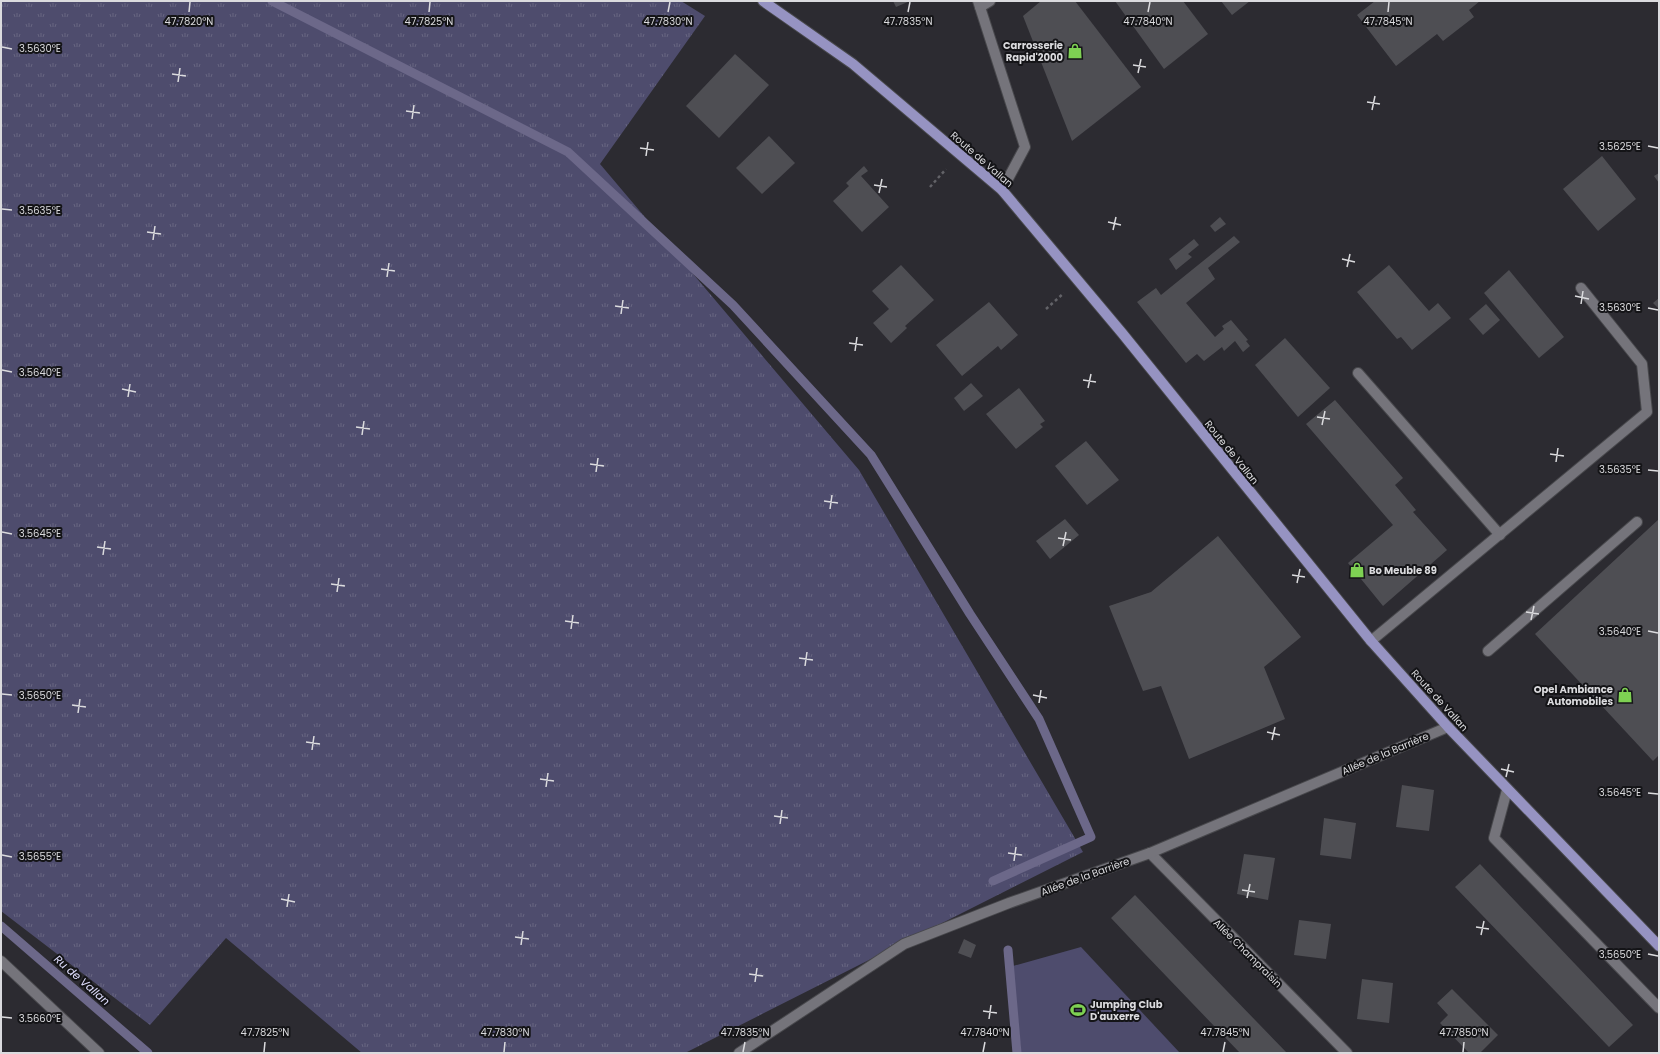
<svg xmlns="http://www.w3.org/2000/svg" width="1660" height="1054" font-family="Poppins,sans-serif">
	<defs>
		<pattern id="grass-tufts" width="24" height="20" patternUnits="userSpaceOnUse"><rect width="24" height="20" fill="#4e4c6d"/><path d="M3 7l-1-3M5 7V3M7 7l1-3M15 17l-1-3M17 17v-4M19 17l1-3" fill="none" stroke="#676581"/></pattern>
	</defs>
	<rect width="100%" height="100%" fill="#2c2b31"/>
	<path fill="url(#grass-tufts)" d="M 1,1 L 681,1 L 705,16 L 600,164 L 859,470 L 1083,852 L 685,1053 L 362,1053 L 226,938 L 150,1025 L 1,911 Z"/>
	<path fill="#4e4c6d" d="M 1081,947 L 1180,1053 L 1021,1053 L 1013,966 Z"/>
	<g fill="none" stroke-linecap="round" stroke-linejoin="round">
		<g stroke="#6c6889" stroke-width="9">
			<path d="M 272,1 L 568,152 L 733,305 L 871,455 L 970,614 L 1039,719 L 1091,837 L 993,881"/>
			<path d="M 1,926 L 148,1053"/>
			<path d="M 1008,950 L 1017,1053"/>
		</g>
	</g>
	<g fill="#4e4e53">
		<path d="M 893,1 L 910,1 L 896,7 Z"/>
		<path d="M 1041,1 L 1075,1 L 1141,87 L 1072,141 L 1023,16 Z"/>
		<path d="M 1115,1 L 1183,1 L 1208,34 L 1164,69 Z"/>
		<path d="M 1221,1 L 1250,1 L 1232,15 Z"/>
		<path d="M 1375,1 L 1480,1 L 1469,10 L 1474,17 L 1443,41 L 1437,34 L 1396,66 L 1357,15 Z"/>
		<path d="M 735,54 L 769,85 L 719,138 L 686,106 Z"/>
		<path d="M 769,136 L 795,163 L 762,194 L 736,168 Z"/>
		<path d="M 1602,156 L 1636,199 L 1598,231 L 1563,189 Z"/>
		<path d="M 864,166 L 868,171 L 861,176 L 889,207 L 862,232 L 833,201 L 849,186 L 846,183 Z"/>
		<path d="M 1659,173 L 1659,183 L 1654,176 Z"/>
		<path d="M 1220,217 L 1226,224 L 1215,232 L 1210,226 Z"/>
		<path d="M 1234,236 L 1240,242 L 1208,268 L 1215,279 L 1186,303 L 1215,337 L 1224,329 L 1222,326 L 1231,320 L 1248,340 L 1246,341 L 1250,346 L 1243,352 L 1235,341 L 1224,351 L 1222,347 L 1204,361 L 1197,354 L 1186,363 L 1137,302 L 1156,288 L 1161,295 Z"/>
		<path d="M 1194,239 L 1199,245 L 1188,254 L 1192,257 L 1176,270 L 1169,259 Z"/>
		<path d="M 901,265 L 934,300 L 905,326 L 907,328 L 891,343 L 873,323 L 889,309 L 872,291 Z"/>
		<path d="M 1389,265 L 1429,311 L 1438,303 L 1451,318 L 1412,350 L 1401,337 L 1397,339 L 1357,292 Z"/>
		<path d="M 1509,270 L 1564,337 L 1539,358 L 1484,293 Z"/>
		<path d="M 1659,298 L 1659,309 L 1653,303 Z"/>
		<path d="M 989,302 L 1018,335 L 1001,350 L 998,346 L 962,376 L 936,345 Z"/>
		<path d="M 1486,304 L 1500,320 L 1483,335 L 1469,319 Z"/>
		<path d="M 1285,338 L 1330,388 L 1298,417 L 1255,365 Z"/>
		<path d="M 971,383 L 983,396 L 964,411 L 954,398 Z"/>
		<path d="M 1019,388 L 1045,421 L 1040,424 L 1043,427 L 1016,449 L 986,414 Z"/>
		<path d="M 1335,400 L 1403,478 L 1395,485 L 1416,510 L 1413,512 L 1447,550 L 1383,606 L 1348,563 L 1393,525 L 1306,424 Z"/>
		<path d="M 1086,441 L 1119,480 L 1087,505 L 1055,466 Z"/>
		<path d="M 1065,519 L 1079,535 L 1050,559 L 1036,541 Z"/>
		<path d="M 1659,519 L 1659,755 L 1653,761 L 1535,634 Z"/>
		<path d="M 1218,536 L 1301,637 L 1264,667 L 1285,719 L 1189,759 L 1161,686 L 1143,691 L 1109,606 L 1151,592 Z"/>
		<path d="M 1402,785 L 1434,790 L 1429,831 L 1396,827 Z"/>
		<path d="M 1324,818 L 1356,823 L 1351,859 L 1320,855 Z"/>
		<path d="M 1244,854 L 1275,858 L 1268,900 L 1237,894 Z"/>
		<path d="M 1480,864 L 1633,1025 L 1609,1047 L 1455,887 Z"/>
		<path d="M 1135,895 L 1226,990 L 1287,1053 L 1240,1053 L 1144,953 L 1111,918 Z"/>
		<path d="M 1299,920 L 1331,924 L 1326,959 L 1294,955 Z"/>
		<path d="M 964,939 L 976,945 L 971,958 L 958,953 Z"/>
		<path d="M 1362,979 L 1393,983 L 1389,1023 L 1357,1019 Z"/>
		<path d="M 1452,989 L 1498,1035 L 1480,1053 L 1469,1053 L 1440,1023 L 1448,1015 L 1437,1003 Z"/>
	</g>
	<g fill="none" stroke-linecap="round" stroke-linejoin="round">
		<g stroke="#48484c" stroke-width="12">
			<g id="minor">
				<path d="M 978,1 L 1025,147 L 1002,190"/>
				<path d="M 980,7 L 990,1"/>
				<path d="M 1358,373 L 1500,535"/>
				<path d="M 1371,641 L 1647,412 L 1642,364 L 1581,288"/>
				<path d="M 1488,651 L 1637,522"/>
				<path d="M 1507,790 L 1494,838 L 1659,1008"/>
				<path d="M 1150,853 L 1347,1053"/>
				<path d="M 1,961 L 99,1053"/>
				<path d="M 739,1053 L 904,944 L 1009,903 L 1150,853 L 1448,727"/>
			</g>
		</g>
		<g stroke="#48484c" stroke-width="12">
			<path id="major" d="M 763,1 L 853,64 L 1002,190 L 1122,333 L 1371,641 L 1448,727 L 1659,946"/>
		</g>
		<g stroke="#636368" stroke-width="2.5" stroke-dasharray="3 3" stroke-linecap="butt">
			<path d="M 930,187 L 946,169"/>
			<path d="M 1046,309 L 1064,293"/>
		</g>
		<use href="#minor" stroke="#75747b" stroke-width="10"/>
		<use href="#major" stroke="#9693c2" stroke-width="10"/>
	</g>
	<path fill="none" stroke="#dbdbde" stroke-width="1.5" d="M 189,12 L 190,2M 429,12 L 430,2M 668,12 L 670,2M 908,12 L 910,2M 1148,12 L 1150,2M 1388,12 L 1389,2M 2,47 L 12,49M 1133,65 L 1146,67M 1138,73 L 1141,59M 172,74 L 186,76M 178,82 L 180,68M 1367,102 L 1380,104M 1372,110 L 1375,96M 406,111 L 420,113M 412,119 L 414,105M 1648,146 L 1658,148M 640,148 L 654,150M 646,156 L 648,142M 874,185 L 887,187M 879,193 L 882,179M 2,209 L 12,210M 1108,222 L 1121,225M 1113,230 L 1116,217M 147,232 L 161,234M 153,240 L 155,226M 1342,259 L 1355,262M 1347,267 L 1350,254M 381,269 L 395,271M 387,277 L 389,263M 1575,296 L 1589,299M 1581,304 L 1583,291M 615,306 L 629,308M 1648,308 L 1658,310M 621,314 L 623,300M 849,343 L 863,345M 855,351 L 857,337M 2,370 L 12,372M 1083,380 L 1096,382M 1088,388 L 1091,374M 122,389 L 136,392M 128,397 L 130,384M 1317,417 L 1330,419M 1322,425 L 1325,411M 356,427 L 370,429M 362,435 L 364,421M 1550,454 L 1564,456M 1556,462 L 1558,448M 590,464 L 604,466M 1648,470 L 1658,471M 596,472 L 598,458M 824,501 L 838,503M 830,509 L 832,495M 2,532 L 12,534M 1058,538 L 1071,540M 1063,546 L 1066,532M 97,547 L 111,549M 103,555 L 105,541M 1292,575 L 1305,577M 1297,583 L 1300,569M 331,584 L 345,586M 337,592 L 339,578M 1526,612 L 1539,614M 1531,620 L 1534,606M 565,621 L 579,623M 571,629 L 573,615M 1648,631 L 1658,633M 799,658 L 813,660M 805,666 L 807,652M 2,694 L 12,695M 1033,695 L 1047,698M 1039,703 L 1041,690M 72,705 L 86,707M 78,713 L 80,699M 1267,732 L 1280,735M 1272,740 L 1275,727M 306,742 L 320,744M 312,750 L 314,736M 1501,769 L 1514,772M 1506,777 L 1509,764M 540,779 L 554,781M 546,787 L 548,773M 1648,793 L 1658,794M 774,816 L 788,818M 780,824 L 782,810M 1008,853 L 1022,855M 2,855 L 12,857M 1014,861 L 1016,847M 1242,890 L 1255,892M 1247,898 L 1250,884M 281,899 L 295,902M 287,907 L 289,894M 1476,927 L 1489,929M 1481,935 L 1484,921M 515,937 L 529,939M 521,945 L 523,931M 1648,954 L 1658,956M 749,974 L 763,976M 755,982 L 757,968M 983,1011 L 997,1013M 2,1017 L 12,1018M 989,1019 L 991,1005M 264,1052 L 265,1042M 504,1052 L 505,1042M 743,1052 L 745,1042M 983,1052 L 985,1042M 1223,1052 L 1225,1042M 1463,1052 L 1464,1042"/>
	<defs>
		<g id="shop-bare" transform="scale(1.2)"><path d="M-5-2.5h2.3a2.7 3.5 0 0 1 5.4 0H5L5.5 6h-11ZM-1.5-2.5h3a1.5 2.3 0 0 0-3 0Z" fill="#7ed153" stroke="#141417" stroke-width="2.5" paint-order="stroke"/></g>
		<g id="stadium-bare" transform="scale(1.2)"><path d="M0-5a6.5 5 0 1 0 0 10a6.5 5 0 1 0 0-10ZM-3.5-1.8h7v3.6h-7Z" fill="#7ed153" stroke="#141417" stroke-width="2.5" paint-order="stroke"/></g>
	</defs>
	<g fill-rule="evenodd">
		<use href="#shop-bare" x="1075" y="51"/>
		<use href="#shop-bare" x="1357" y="570"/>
		<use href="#shop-bare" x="1625" y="695"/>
		<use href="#stadium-bare" x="1078" y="1010"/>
	</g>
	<g text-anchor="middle" stroke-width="4" stroke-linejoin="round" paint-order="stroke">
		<g font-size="10" font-weight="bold" fill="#dbdbde" stroke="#141417" text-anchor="end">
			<text x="1063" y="49">Carrosserie<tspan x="1063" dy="12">Rapid'2000</tspan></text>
			<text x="1369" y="574" text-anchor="start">Bo Meuble 89</text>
			<text x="1613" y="693">Opel Ambiance<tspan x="1613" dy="12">Automobiles</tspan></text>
			<text x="1090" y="1008" text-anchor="start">Jumping Club<tspan x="1090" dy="12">D'auxerre</tspan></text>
		</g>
		<g font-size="10" fill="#dbdbde" stroke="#141417">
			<text transform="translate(982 159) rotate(41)" y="4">Route de Vallan</text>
			<text transform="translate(1232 452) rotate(51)" y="4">Route de Vallan</text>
			<text transform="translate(1440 700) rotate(48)" y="4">Route de Vallan</text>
			<text transform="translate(1385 753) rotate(-23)" y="4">Allée de la Barrière</text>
			<text transform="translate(1085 876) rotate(-20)" y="4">Allée de la Barrière</text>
			<text transform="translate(1248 953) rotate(45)" y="4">Allée Champraisin</text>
		</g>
		<g font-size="11" font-style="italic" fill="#e0dfff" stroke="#141417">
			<text transform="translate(82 980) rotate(41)" y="4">Ru de Vallan</text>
		</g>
	</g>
	<g font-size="10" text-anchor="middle" fill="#dbdbde" stroke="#141417" stroke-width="4" stroke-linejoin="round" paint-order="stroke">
		<text x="189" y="25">47.7820°N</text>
		<text x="429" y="25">47.7825°N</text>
		<text x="668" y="25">47.7830°N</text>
		<text x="908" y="25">47.7835°N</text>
		<text x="1148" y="25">47.7840°N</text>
		<text x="1388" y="25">47.7845°N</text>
		<text x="40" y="52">3.5630°E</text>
		<text x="1620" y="150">3.5625°E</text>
		<text x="40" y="214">3.5635°E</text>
		<text x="1620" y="311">3.5630°E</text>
		<text x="40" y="376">3.5640°E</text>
		<text x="1620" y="473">3.5635°E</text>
		<text x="40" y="537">3.5645°E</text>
		<text x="1620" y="635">3.5640°E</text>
		<text x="40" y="699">3.5650°E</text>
		<text x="1620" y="796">3.5645°E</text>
		<text x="40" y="860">3.5655°E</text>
		<text x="1620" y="958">3.5650°E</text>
		<text x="40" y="1022">3.5660°E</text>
		<text x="265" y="1036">47.7825°N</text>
		<text x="505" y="1036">47.7830°N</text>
		<text x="745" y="1036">47.7835°N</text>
		<text x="985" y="1036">47.7840°N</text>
		<text x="1225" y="1036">47.7845°N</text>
		<text x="1464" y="1036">47.7850°N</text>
	</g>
	<rect width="1660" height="1054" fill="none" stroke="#dbdbde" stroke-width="4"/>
</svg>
